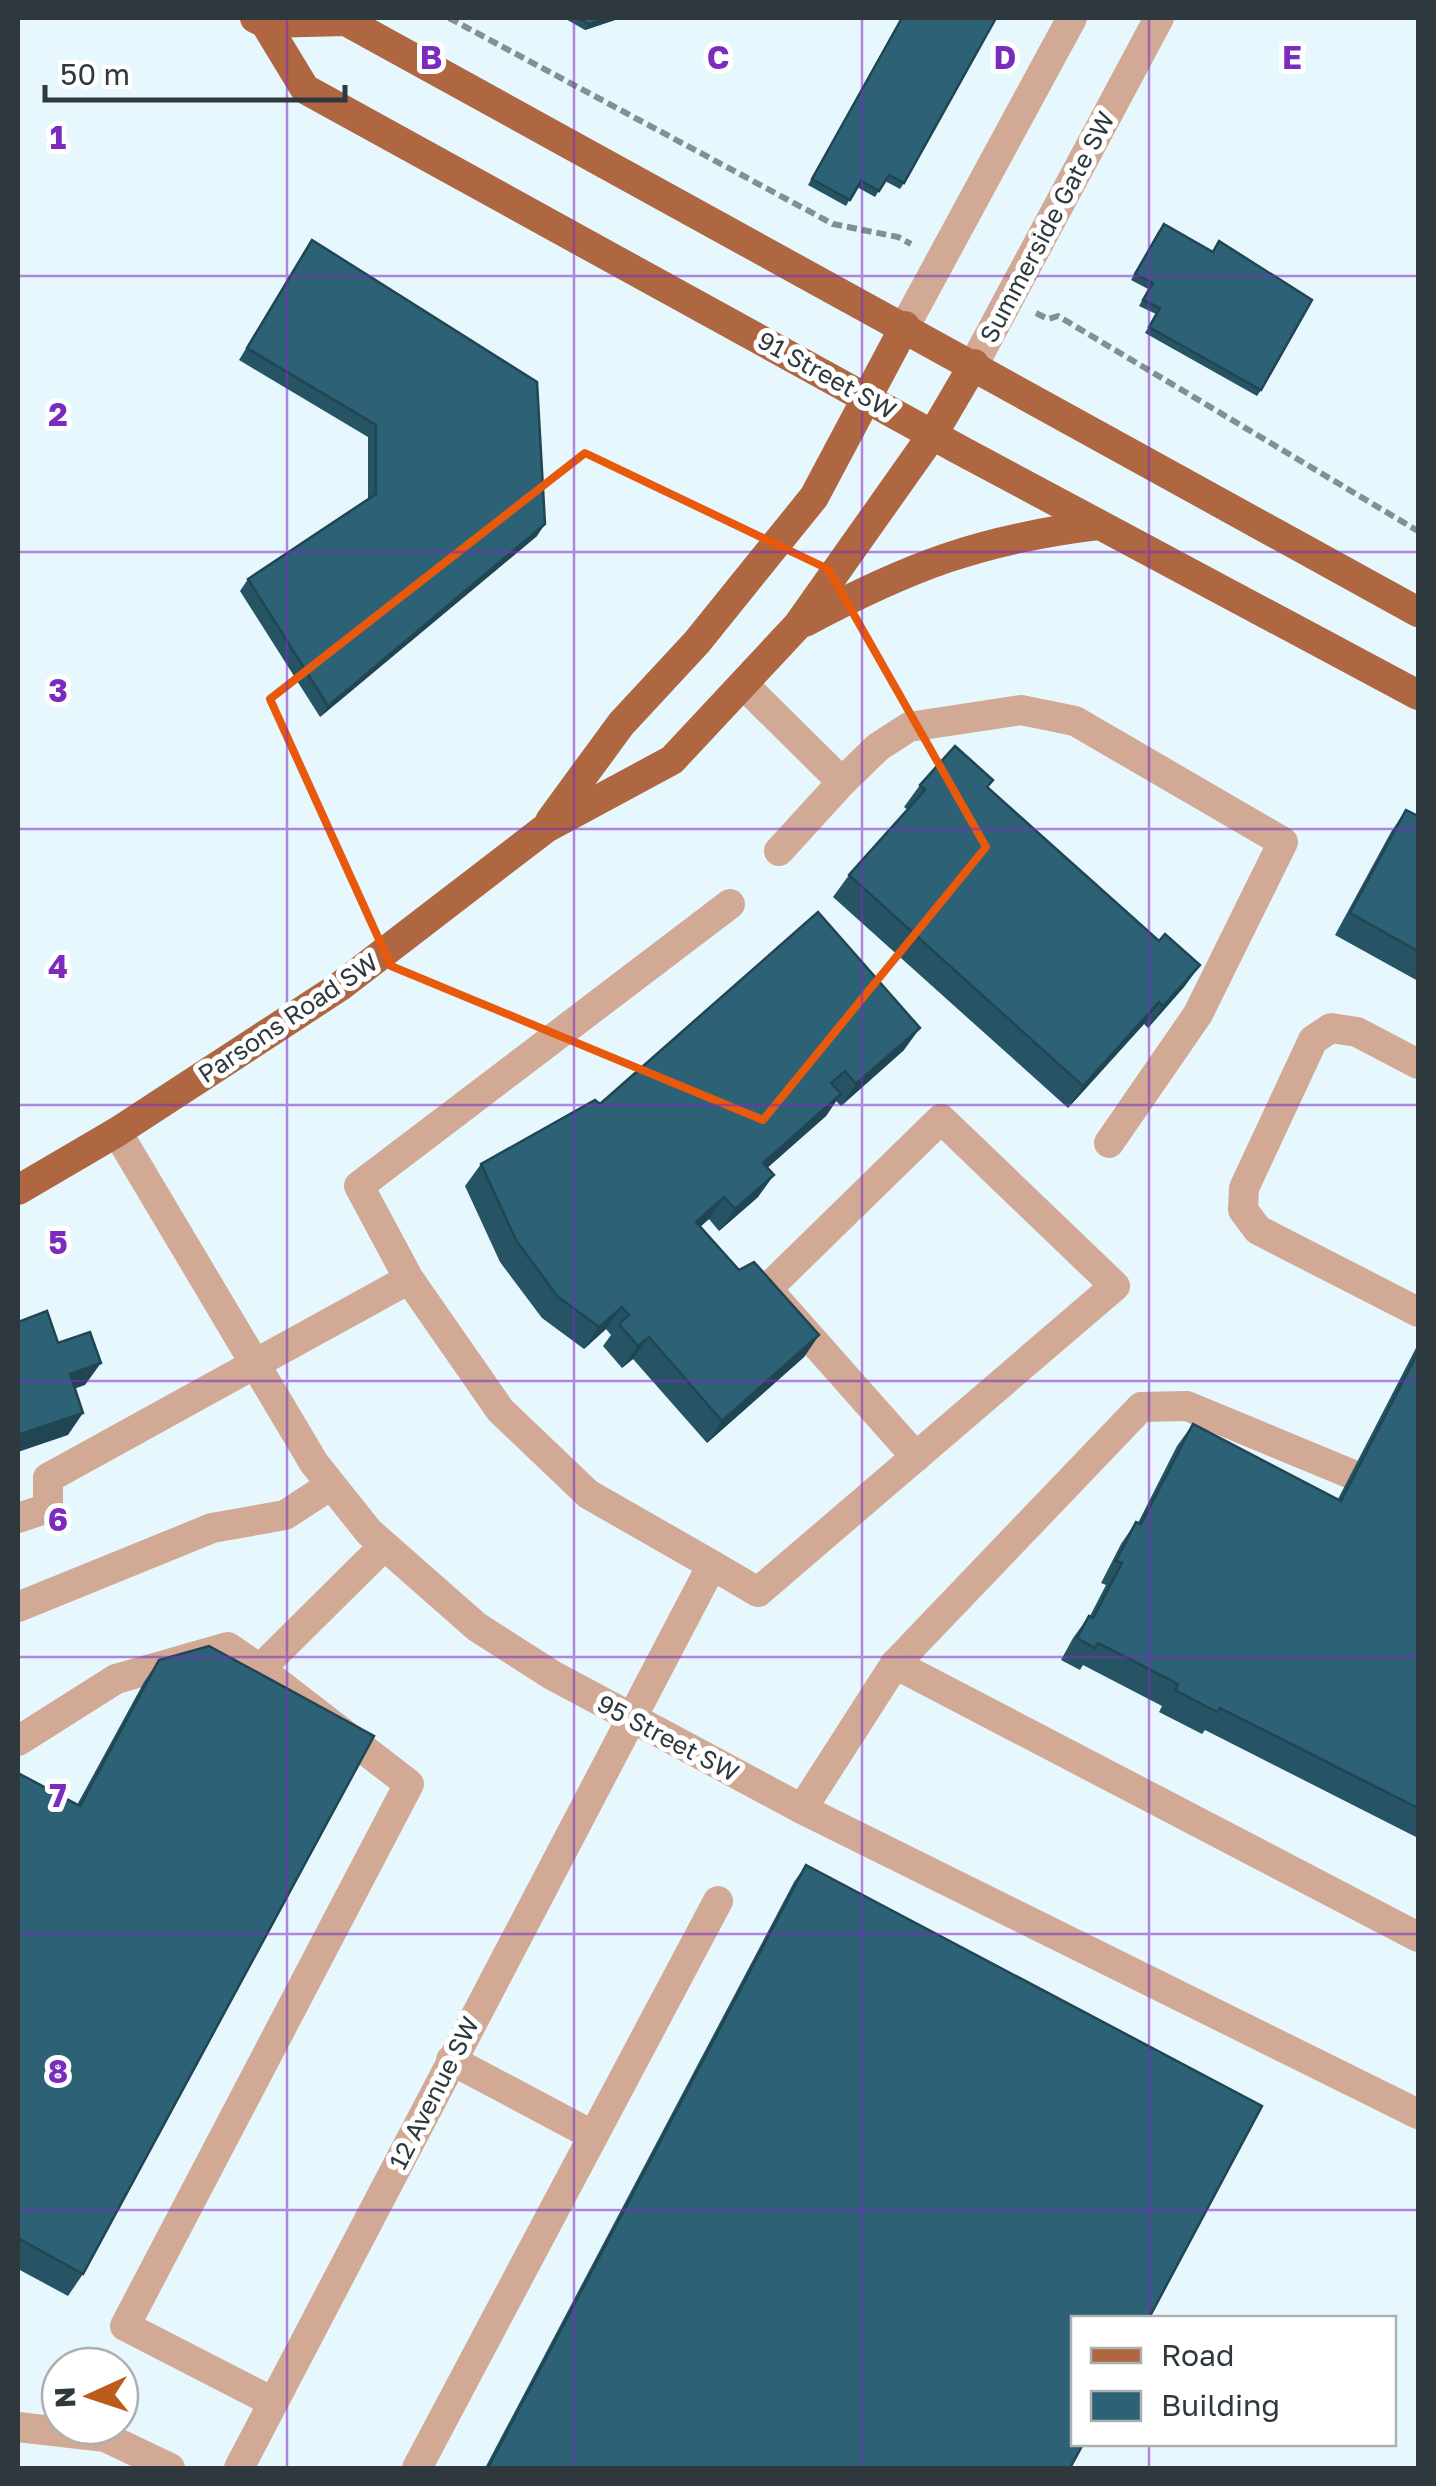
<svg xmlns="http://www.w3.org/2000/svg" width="1436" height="2486" font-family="'Golos Text',sans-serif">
	<rect width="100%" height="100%" fill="#e7f7fe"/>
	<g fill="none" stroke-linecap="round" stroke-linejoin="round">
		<g stroke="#828f94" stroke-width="6" stroke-dasharray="10 5" stroke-linecap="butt">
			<path d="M 449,18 L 833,224 L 898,237 L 911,244"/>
			<path d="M 1036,313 L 1048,319 L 1058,316 L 1418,531"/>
		</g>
		<g stroke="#d1a994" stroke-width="30">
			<path d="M 905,326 L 1072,18"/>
			<path d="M 974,364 L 1159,18"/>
			<path d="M 744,685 L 842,782 L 878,747 L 909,727 L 1021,710 L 1075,721 L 1283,842 L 1198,1014 L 1109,1143"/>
			<path d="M 779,851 L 842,782"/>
			<path d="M 1418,1064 L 1357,1032 L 1331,1028 L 1313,1040 L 1244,1188 L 1243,1210 L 1258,1230 L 1418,1312"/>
			<path d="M 117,1132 L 314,1463 L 369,1532 L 477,1627 L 552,1675 L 802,1809 L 1418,2114"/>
			<path d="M 409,1279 L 359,1186 L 730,904"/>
			<path d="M 18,1518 L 48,1508 L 48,1478 L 409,1279 L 500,1410 L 588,1494 L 712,1565 L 239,2468"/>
			<path d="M 712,1565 L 758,1592 L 1115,1286 L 941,1119 L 767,1289 L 916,1457"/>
			<path d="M 18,1607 L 212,1528 L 285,1515 L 331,1485"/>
			<path d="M 895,1664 L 1141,1407 L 1187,1406 L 1351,1474"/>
			<path d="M 260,1669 L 409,1784 L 125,2326 L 273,2402"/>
			<path d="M 18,1741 L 116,1679 L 228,1647 L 260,1669 L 384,1546"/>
			<path d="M 802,1809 L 895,1664 L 1418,1937"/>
			<path d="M 451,2060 L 592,2135"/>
			<path d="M 18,2427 L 105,2437 L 170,2468"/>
			<path d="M 417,2468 L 718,1901"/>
		</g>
		<g stroke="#ae6740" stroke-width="30">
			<path d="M 255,18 L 265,23 L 305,89 L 960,450 L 1418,695"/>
			<path d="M 265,23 L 346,21 L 1418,612"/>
			<path d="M 805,622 C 908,567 981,539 1098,525"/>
			<path d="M 550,821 L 621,724 L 697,642 L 814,497 L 905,326"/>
			<path d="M 18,1190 L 117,1132 L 339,987 L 546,828 L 672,760 L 798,625 L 933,434 L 974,364"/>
		</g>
	</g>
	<g fill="#275465">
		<path d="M 564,18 L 617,18 L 615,20 L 585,30 Z"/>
		<path d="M 901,18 L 904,183 L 900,189 L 885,181 L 875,197 L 857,187 L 846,206 L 808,185 Z"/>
		<path d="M 1159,230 L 1261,390 L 1257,396 L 1145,333 L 1156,314 L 1139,306 L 1148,289 L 1131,280 Z"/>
		<path d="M 312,240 L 537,536 L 320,717 L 240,591 L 248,579 L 368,500 L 368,437 L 239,360 Z"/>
		<path d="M 920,785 L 988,787 L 1159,941 L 1200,965 L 1184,987 L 1148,1028 L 1144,1024 L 1068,1108 L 833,897 L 849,875 L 908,810 L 904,807 Z"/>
		<path d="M 1406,810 L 1418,816 L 1418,981 L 1335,935 L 1391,832 Z"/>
		<path d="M 904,1050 L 841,1106 L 836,1101 L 826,1116 L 767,1168 L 758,1197 L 719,1231 L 709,1219 L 701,1226 L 739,1270 L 819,1335 L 804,1357 L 707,1443 L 633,1359 L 622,1368 L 603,1346 L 611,1335 L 606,1329 L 584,1349 L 542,1318 L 500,1262 L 465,1186 L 481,1164 L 600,1104 Z"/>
		<path d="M 1418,1344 L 1418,1838 L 1205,1730 L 1202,1734 L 1159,1712 L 1162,1706 L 1083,1665 L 1080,1670 L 1061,1660 L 1073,1638 L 1089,1616 L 1090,1616 L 1106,1585 L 1101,1583 L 1121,1544 L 1136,1522 L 1138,1523 L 1177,1446 L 1193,1424 L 1338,1499 Z"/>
		<path d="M 159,1660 L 83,2274 L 68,2296 L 18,2269 L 18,1773 L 77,1805 L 144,1682 Z"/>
		<path d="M 806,1865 L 1070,2468 L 485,2468 L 794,1882 Z"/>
	</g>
	<g fill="#204553">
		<path d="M 610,18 L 617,18 L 615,20 L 585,30 L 589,24 Z"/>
		<path d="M 545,524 L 537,536 L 320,717 L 328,706 Z"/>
		<path d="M 1200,965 L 1184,987 L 1148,1028 L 1163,1006 Z"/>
		<path d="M 1159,1002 L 1144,1024 L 1068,1108 L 1083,1086 Z"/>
		<path d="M 920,1028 L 904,1050 L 841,1106 L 856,1084 Z"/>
		<path d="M 841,1094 L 826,1116 L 748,1185 L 763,1163 Z"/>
		<path d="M 774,1175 L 758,1197 L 719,1231 L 735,1209 Z"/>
		<path d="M 724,1197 L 709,1219 L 681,1244 L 696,1222 Z"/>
		<path d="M 622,1307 L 606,1329 L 584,1349 L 599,1327 Z"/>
		<path d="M 819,1335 L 804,1357 L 707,1443 L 722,1421 Z"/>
		<path d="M 649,1337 L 633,1359 L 622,1368 L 638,1346 Z"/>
		<path d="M 101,1363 L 85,1385 L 54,1396 L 70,1374 Z"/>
		<path d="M 83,1413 L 68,1435 L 18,1452 L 18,1435 Z"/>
	</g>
	<g fill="#2d6276" stroke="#204553" stroke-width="2.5">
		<path d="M 578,18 L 610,18 L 589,24 Z"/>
		<path d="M 902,18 L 996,18 L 904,183 L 889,175 L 879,191 L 861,181 L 850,200 L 812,179 Z"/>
		<path d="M 1164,224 L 1213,252 L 1219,241 L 1312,300 L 1261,390 L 1149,327 L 1160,308 L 1143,300 L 1153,283 L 1135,274 Z"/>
		<path d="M 312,240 L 537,382 L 545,524 L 328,706 L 248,579 L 376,494 L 376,425 L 247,348 Z"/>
		<path d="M 955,746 L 993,780 L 987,787 L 1159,941 L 1165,934 L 1200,965 L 1163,1006 L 1159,1002 L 1083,1086 L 849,875 L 925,790 L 920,785 Z"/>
		<path d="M 1406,810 L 1418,816 L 1418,951 L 1350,913 Z"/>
		<path d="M 818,912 L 920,1028 L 856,1084 L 845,1071 L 831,1083 L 841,1094 L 763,1163 L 774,1175 L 735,1209 L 724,1197 L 696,1222 L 739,1270 L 754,1262 L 819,1335 L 722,1421 L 649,1337 L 638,1346 L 619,1324 L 629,1315 L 622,1307 L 599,1327 L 557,1296 L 516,1240 L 481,1164 L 595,1100 L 600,1104 Z"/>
		<path d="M 47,1311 L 58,1343 L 90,1332 L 101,1363 L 70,1374 L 83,1413 L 18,1435 L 18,1322 Z"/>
		<path d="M 1418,1352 L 1418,1808 L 1220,1708 L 1217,1712 L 1175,1690 L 1178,1684 L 1098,1643 L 1095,1648 L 1077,1638 L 1089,1616 L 1093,1618 L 1122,1563 L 1116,1561 L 1136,1522 L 1141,1524 L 1193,1424 L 1341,1501 Z"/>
		<path d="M 209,1646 L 374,1736 L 83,2274 L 18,2238 L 18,1773 L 80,1806 L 159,1660 Z"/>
		<path d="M 806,1865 L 1262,2106 L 1149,2318 L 1074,2318 L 1074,2444 L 1083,2444 L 1070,2468 L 488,2468 Z"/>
	</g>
	<path fill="none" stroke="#e8590c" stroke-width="8" stroke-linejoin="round" d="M 585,453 L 828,569 L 986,847 L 763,1120 L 391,966 L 270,699 Z"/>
	<path fill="none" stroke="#7b2cbf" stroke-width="2.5" stroke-opacity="0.55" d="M 287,18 L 287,2468M 574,18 L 574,2468M 862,18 L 862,2468M 1149,18 L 1149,2318M 18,276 L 1418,276M 18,552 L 1418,552M 18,829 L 1418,829M 18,1105 L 1418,1105M 18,1381 L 1418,1381M 18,1657 L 1418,1657M 18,1934 L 1418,1934M 18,2210 L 1418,2210M 1149,2444 L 1149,2468"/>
	<g text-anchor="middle" stroke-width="10" stroke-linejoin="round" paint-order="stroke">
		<g font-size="25" fill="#2f393d" stroke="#fff">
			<text transform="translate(1047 227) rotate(-62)" y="9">Summerside Gate SW</text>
			<text transform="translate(827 375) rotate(29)" y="9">91 Street SW</text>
			<text transform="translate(288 1018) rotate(-34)" y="9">Parsons Road SW</text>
			<text transform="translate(668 1738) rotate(28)" y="9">95 Street SW</text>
			<text transform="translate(434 2093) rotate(-63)" y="9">12 Avenue SW</text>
		</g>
	</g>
	<g font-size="32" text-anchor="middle" font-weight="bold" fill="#7b2cbf" stroke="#fff" stroke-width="10" stroke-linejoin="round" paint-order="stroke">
		<text x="431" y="69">B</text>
		<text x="718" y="69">C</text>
		<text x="1005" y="69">D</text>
		<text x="1292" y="69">E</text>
		<text x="58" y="149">1</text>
		<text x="58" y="426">2</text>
		<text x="58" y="702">3</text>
		<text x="58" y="978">4</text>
		<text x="58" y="1254">5</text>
		<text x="58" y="1531">6</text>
		<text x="58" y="1807">7</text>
		<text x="58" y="2083">8</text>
	</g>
	<rect width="1436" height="2486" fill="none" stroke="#2f393d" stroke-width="40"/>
	<rect x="1071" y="2316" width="325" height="130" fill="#ffffff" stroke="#acb0b1" stroke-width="2.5"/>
	<rect x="1091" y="2348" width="50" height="15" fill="#ae6740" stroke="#acb0b1" stroke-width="2.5"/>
	<text x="1161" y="2366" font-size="30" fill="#2f393d">Road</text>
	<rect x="1091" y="2391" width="50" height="30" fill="#2d6276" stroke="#acb0b1" stroke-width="2.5"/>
	<text x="1161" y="2416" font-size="30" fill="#2f393d">Building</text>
	<g transform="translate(90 2396) rotate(267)"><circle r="48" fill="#ffffff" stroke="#acb0b1" stroke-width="2.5"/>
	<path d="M0-8L18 38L0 25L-18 38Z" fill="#bc5b1b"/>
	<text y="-15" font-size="28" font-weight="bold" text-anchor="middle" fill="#2f393d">N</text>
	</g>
	<path d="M45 85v15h300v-15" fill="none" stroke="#2f393d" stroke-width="5"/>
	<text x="60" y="85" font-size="30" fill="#2f393d" stroke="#ffffff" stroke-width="8" paint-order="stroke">50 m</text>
</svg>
